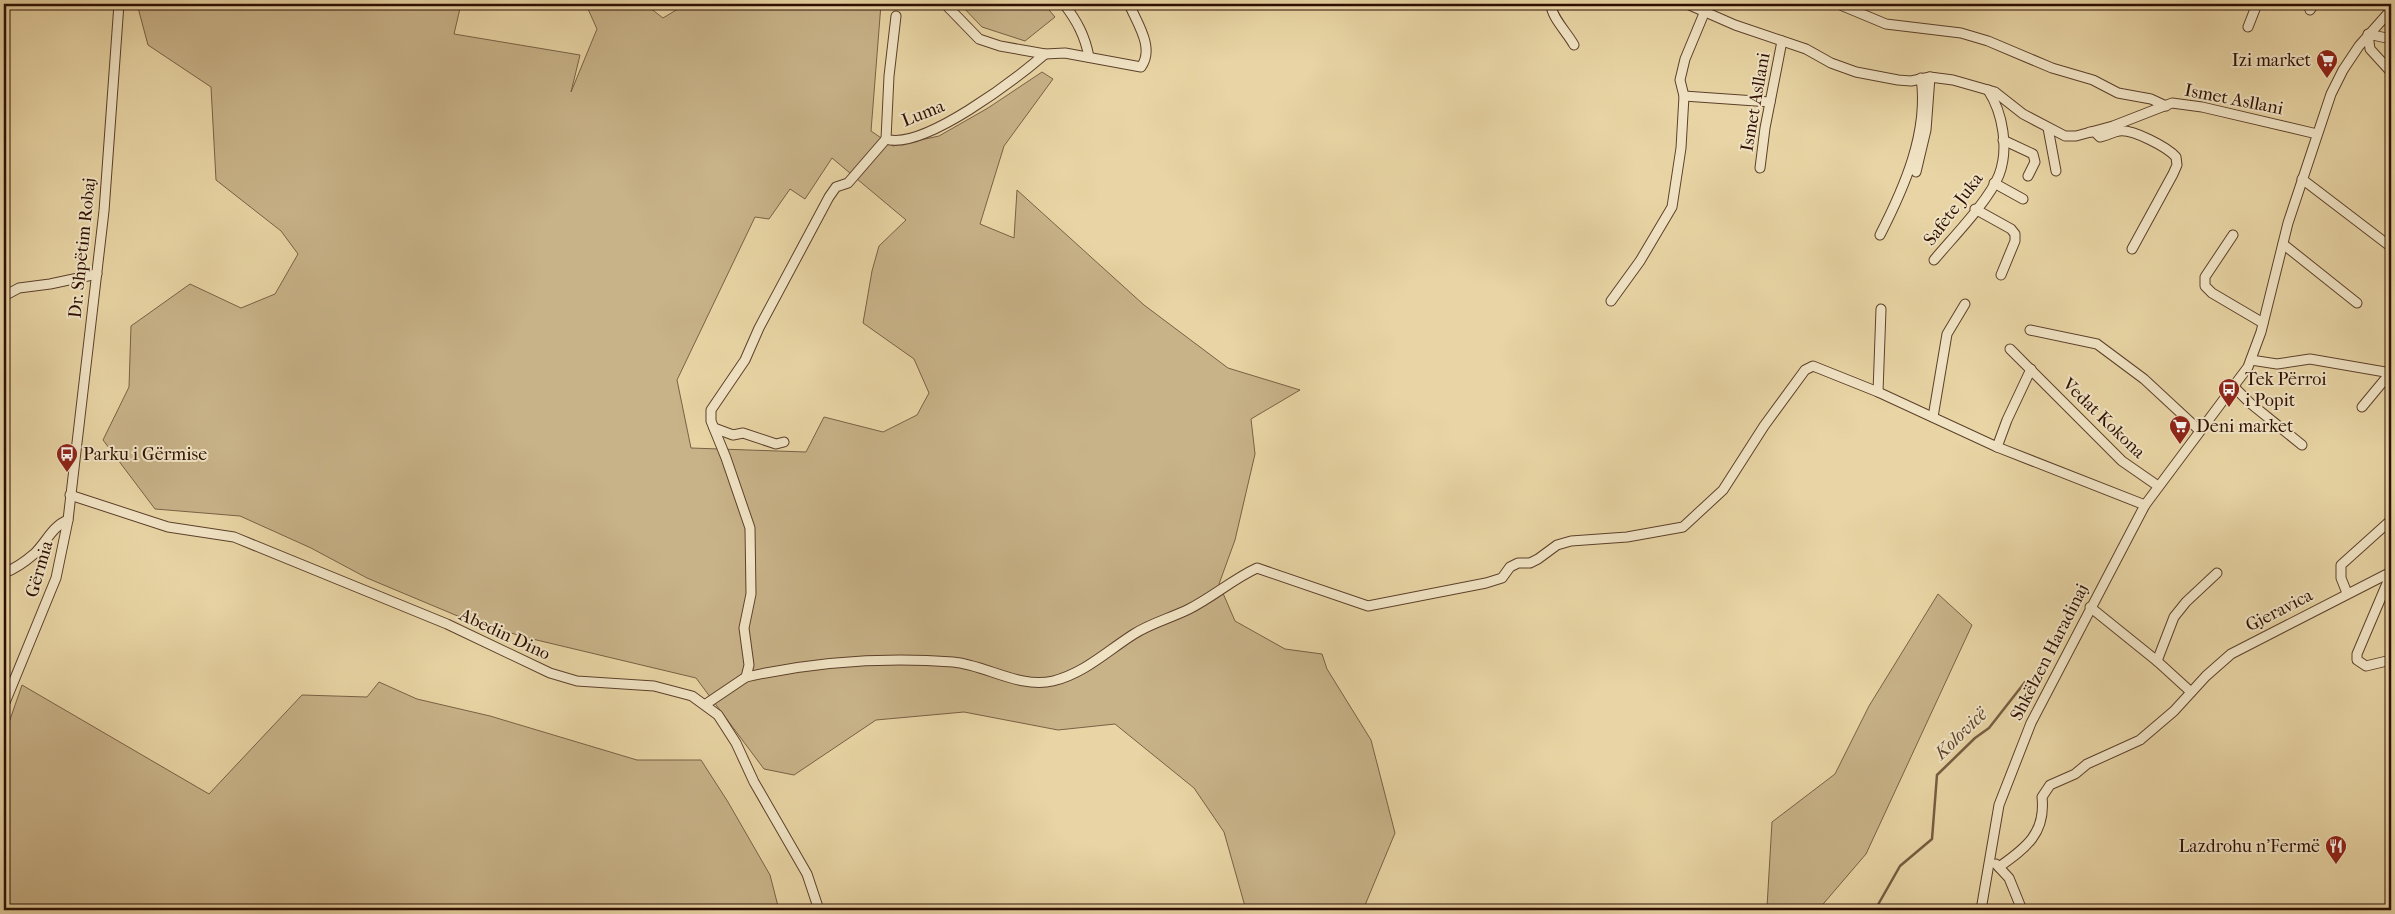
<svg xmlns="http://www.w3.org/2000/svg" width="2395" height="914" font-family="'IM FELL French Canon',serif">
	<rect width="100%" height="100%" fill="#e8d4a4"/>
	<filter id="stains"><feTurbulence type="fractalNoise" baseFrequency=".004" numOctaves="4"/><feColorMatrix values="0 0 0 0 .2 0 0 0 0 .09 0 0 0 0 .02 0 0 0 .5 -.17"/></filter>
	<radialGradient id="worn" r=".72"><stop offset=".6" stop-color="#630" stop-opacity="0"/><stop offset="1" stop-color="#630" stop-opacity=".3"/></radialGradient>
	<g fill="#c8b288" stroke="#7a6045" fill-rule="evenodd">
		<path d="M 137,4 L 461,4 L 454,34 L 580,55 L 571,92 L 597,29 L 588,9 L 567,4 L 645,4 L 663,18 L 686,4 L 881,4 L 871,131 L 893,146 L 939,136 L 988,108 L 1042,72 L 1053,79 L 1004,146 L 980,224 L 1014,238 L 1017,190 L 1144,305 L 1228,368 L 1300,390 L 1251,419 L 1255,454 L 1235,540 L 1219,584 L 1235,621 L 1285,649 L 1322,654 L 1327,669 L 1371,740 L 1395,833 L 1363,910 L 1246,910 L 1224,832 L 1194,788 L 1115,724 L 1058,730 L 964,712 L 876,720 L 794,775 L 764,769 L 696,678 L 524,637 L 460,617 L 367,578 L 311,548 L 240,516 L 155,509 L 103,440 L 129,387 L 131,326 L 190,284 L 241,308 L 275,294 L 298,254 L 281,231 L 216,180 L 211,87 L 148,45 ZM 832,158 L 906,220 L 879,246 L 872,271 L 863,323 L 914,359 L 929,393 L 917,415 L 883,432 L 824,417 L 806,452 L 691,448 L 677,380 L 755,217 L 769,219 L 790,189 L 805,199 Z"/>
		<path d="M 960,4 L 1044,4 L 1055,17 L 1025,41 L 982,27 Z"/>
		<path d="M 1938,594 L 1972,625 L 1866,854 L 1818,910 L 1763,910 L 1767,907 L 1772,822 L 1835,774 L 1869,706 Z"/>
		<path d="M 379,682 L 417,699 L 490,716 L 637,760 L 701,760 L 728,802 L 770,875 L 779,910 L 4,910 L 4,737 L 22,685 L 209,794 L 302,695 L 367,697 Z"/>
	</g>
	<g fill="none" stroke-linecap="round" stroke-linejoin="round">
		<path stroke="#775d42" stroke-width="2.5" d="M 1875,910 L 1900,866 L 1932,839 L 1937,775 L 1975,738 L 1989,728 L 2025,682"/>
		<g stroke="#5c402a" stroke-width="11">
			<g id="minor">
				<path d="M 945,4 L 979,39 L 1000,46 L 1045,54 L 1065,53 L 1141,67 C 1155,48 1137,23 1129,4"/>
				<path d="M 1064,4 C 1077,21 1085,36 1089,57"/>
				<path d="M 1551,4 C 1551,17 1567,32 1574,45"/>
				<path d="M 1687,4 L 1735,25 L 1806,49 L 1831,63 L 1856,72 L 1898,80 L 1911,81 L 1930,77 L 1953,80 L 1995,92 L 2023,114 L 2065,136 L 2076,136 L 2113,126 L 2172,103 L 2202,107 L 2317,134"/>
				<path d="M 1838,4 L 1886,24 L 1961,33 L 1988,41 L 2052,68 L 2093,80 L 2118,93 L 2151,99 L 2166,106"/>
				<path d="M 2310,10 L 2314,4"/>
				<path d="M 896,16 L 889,76 L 886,139 C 923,151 1017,78 1045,54"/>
				<path d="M 2248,27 L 2257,4"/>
				<path d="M 2391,39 L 2368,34 L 2370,49 L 2391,72"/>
				<path d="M 1684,96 L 1770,102"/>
				<path d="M 2048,128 L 2056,171"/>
				<path d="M 2090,132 L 2095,132 L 2100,137 C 2107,136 2112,132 2119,131 C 2133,129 2167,147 2176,157 L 2177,165 L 2173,174 L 2132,249"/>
				<path d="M 2003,140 L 2033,154 L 2035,162 L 2028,176"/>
				<path d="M 1760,168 L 1765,128 L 1782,41"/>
				<path d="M 1916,172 L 1926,130 L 1930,77"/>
				<path d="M 2302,179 L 2391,247"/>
				<path d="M 1994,183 L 2023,199"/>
				<path d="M 1975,209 L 2011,229 L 2015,234 L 2015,241 L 2001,275"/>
				<path d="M 1880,235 C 1904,188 1929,132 1921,78"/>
				<path d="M 2233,235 L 2205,277 L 2205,286 L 2212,293 L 2263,323"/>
				<path d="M 2283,244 L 2357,303"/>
				<path d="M 1934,260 C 1953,237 1988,202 1999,175 C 2009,149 2003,113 1988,90"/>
				<path d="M 4,296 L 19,288 L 50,284 L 97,274"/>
				<path d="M 1611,301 L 1640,261 L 1672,207 L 1681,148 L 1684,96 L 1680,80 L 1685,59 L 1705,11"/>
				<path d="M 2030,330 L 2097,344 L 2144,379 L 2199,430"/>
				<path d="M 2010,349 L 2122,461 L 2158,486"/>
				<path d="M 2251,360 L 2277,364 L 2310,359 L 2391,373"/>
				<path d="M 2234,387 L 2250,403 L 2302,445"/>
				<path d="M 1878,392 L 1881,309"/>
				<path d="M 2362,407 L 2391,372"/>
				<path d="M 1933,417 L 1947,334 L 1965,304"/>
				<path d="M 714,428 L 733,435 L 743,433 L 776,444 L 784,442"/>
				<path d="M 1997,447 L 2007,420 L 2031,369"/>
				<path d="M 70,495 L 168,527 L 234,537 L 447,624 L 550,673 L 577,681 L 654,686 L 692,696 L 718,715 L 736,743 L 754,782 L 807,874 L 819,910"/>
				<path d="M 4,573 C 14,569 26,561 34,554 C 46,543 52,526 68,520"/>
				<path d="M 2391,574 L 2357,654 L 2357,660 L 2366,666 L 2391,660"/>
				<path d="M 2347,593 L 2341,578 L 2341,565 L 2391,520"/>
				<path d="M 2090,607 L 2157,661 L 2191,692"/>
				<path d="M 2157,661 L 2174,617 L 2186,602 L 2217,573"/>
				<path d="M 746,677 C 814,662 884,657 953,662 C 986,665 1020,689 1053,681 C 1085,673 1107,651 1134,634 C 1151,623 1171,618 1189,609 C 1213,597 1233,579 1257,568 L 1368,606 L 1486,583 L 1502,578 L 1510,567 L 1518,563 L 1530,563 L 1538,559 L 1557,545 L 1571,541 L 1627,537 L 1683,527 L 1723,490 L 1764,426 L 1805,370 L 1813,366 L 1878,392 L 1997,447 L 2145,505"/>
				<path d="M 706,704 L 746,677 L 749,665 L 744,628 L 751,594 L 750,528 L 726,458 L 711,421 L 711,410 L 745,360 L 759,328 L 829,197 L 836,187 L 848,183 L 886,139"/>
				<path d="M 4,705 L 56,578 L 68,520 L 104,211 L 119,4"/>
				<path d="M 1996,864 L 2009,878 L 2022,910"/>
				<path d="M 1999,867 C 2026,848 2046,833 2042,797 L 2050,785 L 2075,774 L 2087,764 L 2140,740 L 2174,711 L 2206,676 L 2231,654 L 2391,572"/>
				<path d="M 1981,910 L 1999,805 L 2031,723 L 2145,505 L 2248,367 L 2261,332 L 2288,223 L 2331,94 L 2343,70 L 2359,46 L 2391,10"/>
			</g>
		</g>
		<use href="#minor" stroke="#f0e3c4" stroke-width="9"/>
	</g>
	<defs>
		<g id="supermarket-pin" transform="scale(1.125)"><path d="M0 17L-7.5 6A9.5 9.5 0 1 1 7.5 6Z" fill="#8f2418" stroke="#f0e3c4"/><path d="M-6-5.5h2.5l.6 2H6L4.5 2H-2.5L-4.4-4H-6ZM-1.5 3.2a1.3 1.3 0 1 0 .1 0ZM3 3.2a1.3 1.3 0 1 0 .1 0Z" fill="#fff"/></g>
		<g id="bus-pin" transform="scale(1.125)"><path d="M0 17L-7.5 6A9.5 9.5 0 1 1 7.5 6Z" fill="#8f2418" stroke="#f0e3c4"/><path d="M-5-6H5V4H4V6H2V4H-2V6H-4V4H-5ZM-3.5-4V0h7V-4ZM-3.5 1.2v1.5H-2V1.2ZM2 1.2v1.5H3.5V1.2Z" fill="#fff"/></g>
		<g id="restaurant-pin" transform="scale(1.125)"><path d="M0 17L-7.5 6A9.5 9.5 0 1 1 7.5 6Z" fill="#8f2418" stroke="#f0e3c4"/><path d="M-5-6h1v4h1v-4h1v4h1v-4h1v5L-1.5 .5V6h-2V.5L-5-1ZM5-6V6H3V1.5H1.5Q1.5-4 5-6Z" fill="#fff"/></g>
	</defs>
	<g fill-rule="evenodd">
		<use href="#supermarket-pin" x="2327" y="60"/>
		<use href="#bus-pin" x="2229" y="389"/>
		<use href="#supermarket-pin" x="2180" y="426"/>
		<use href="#bus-pin" x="67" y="454"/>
		<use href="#restaurant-pin" x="2336" y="846"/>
	</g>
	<g text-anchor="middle" stroke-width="4" stroke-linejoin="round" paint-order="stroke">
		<g font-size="18" fill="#2d0e02" stroke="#f0e3c4" text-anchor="start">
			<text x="2311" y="66" text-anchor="end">Izi market</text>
			<text x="2245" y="385">Tek Përroi<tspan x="2245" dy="21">i Popit</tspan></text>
			<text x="2196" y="432">Deni market</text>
			<text x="83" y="460">Parku i Gërmise</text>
			<text x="2320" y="852" text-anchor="end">Lazdrohu n’Fermë</text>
		</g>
		<g font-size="18" fill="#2d0e02" stroke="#f0e3c4">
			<text transform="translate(2234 99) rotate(11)" y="6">Ismet Asllani</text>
			<text transform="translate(1755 102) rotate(-80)" y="6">Ismet Asllani</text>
			<text transform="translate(923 113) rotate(-22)" y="6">Luma</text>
			<text transform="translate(1953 209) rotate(-53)" y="6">Safete Juka</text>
			<text transform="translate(82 248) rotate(-84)" y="6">Dr. Shpëtim Robaj</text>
			<text transform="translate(2104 418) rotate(44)" y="6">Vedat Kokona</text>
			<text transform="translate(39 569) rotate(-74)" y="6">Gërmia</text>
			<text transform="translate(2279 610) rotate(-27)" y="6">Gjeravica</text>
			<text transform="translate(505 634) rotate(25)" y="6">Abedin Dino</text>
			<text transform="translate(2049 652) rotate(-63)" y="6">Shkëlzen Haradinaj</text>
		</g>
		<g font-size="19" font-style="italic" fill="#5e422d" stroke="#f0e3c4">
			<text transform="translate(1960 733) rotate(-44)" y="7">Kolovicë</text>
		</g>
	</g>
	<rect width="2395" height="914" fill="none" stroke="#e8d4a4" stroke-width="20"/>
	<rect x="5" y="5" width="2385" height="904" fill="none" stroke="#2d0e02" stroke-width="2.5"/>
	<rect x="10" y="10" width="2375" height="894" fill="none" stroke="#2d0e02"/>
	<rect width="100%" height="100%" filter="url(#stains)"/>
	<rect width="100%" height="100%" fill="url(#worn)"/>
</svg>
